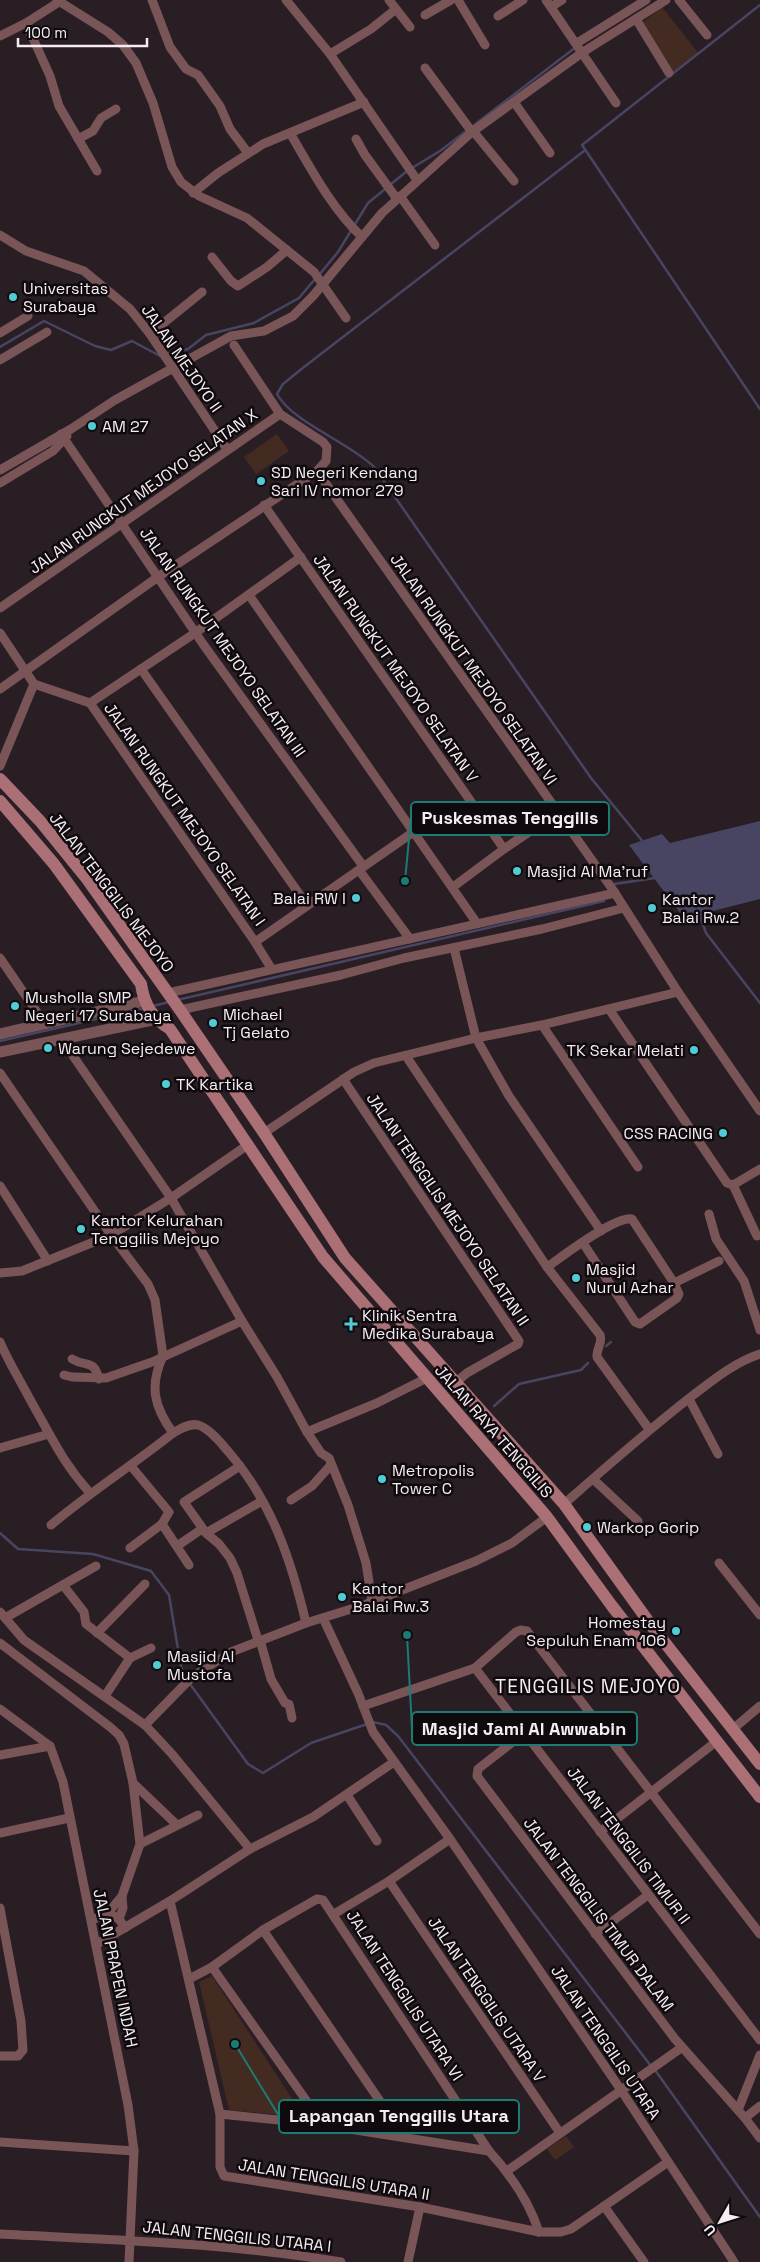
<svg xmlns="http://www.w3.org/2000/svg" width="760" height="2262" font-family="'Space Grotesk',sans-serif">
	<rect width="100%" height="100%" fill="#2a1e25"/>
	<g fill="#442b21">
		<path d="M 662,7 L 699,54 L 673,74 L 642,23 Z"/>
		<path d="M 277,434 L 289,451 L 256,474 L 244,457 Z"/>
		<path d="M 212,1976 L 304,2117 L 229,2110 L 199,1982 Z"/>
		<path d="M 566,2136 L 574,2147 L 555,2160 L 547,2149 Z"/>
	</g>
	<path fill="#474562" d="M 760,821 L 760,899 L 705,913 L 690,926 L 629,845 L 662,834 L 670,843 Z"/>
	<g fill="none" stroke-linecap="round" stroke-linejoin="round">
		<g stroke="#474562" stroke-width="2.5">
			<path d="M 760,5 L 582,145 L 760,409"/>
			<path d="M 584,151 L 304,367 L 283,384 L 277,394 C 293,423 349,442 374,467 L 591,778 L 644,843"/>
			<path d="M 319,275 L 338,252 L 368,203 L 407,171 L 440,151 L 576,47"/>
			<path d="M 0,347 L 44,321 L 95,346 L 111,350 L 132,341 L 160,356"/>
			<path d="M 166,354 L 188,349 L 206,335 L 254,323 L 299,298 L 315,279"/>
			<path d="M 614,884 L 655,878"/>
			<path d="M 700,916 L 706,933 L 760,1003"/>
			<path d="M 177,1000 L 604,901"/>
			<path d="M 153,1006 L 169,1002"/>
			<path d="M 0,1041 L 145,1008"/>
			<path d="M 606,1346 L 611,1342"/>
			<path d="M 494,1406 L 519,1384 L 581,1370 L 588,1363"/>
			<path d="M 0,1533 L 18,1549 L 93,1554 L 151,1571 L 169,1595 L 181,1667 L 187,1679"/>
			<path d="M 190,1684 L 248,1764 L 263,1773 L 311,1743 L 373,1722 L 386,1725 L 398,1736 L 651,2066"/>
			<path d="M 655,2070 L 760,2217"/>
		</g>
		<g stroke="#795558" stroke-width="9">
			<path d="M 57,0 L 108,32 L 123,45 L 136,63 L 153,103 L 172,167 L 181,182 L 199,196 L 247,218 L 314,272 L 346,318"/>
			<path d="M 152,0 L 170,47 L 186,69 L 198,75 L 220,106 L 230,129 L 248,153"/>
			<path d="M 286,0 L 330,54 L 417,180"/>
			<path d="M 458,0 L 485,45"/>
			<path d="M 546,0 L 616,103"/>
			<path d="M 679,0 L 707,35"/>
			<path d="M 551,7 L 562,0"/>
			<path d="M 396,9 L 410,27"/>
			<path d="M 425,15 L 451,0"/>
			<path d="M 498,16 L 523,0"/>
			<path d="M 636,19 L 669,73"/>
			<path d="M 26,23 L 50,76 L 59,106 L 97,171"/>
			<path d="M 0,36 L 26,23 L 59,2"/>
			<path d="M 577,43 L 646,0"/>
			<path d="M 330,54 L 371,29 L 396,9 L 389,0"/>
			<path d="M 425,68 L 472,132"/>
			<path d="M 514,102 L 550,153"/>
			<path d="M 473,131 L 514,181"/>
			<path d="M 290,133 C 311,169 332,209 362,237"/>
			<path d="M 78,139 L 93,131 L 101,118 L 116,109"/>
			<path d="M 356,139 L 365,155 L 397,199"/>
			<path d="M 193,193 L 218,173 L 263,144 L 364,102"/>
			<path d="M 400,196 L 435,245"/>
			<path d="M 0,235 L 26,251 L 84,271 L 130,309 L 150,334 L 227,449"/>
			<path d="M 212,257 L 231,281 L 238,286 L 267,267 L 287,250"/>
			<path d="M 0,333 L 28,316"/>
			<path d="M 150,334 L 202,292"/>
			<path d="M 234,345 L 280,414"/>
			<path d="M 0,360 L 47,332"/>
			<path d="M 61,434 L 203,644 L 363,866"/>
			<path d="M 0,470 L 71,429 L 115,400 L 231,336 L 264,331 L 293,316 L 313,296 L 382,213 L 472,132 L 583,52 L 666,0"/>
			<path d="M 317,471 L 613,890 L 678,992 L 760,1111"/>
			<path d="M 0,483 L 53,451 L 67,436"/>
			<path d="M 264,505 L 504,849"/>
			<path d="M 249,595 L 476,922"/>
			<path d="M 0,608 L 280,414 L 323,442 L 327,447 L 326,461 L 317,471 L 158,577 L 0,689"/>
			<path d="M 0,633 L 34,684 L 90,703 L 255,942 L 271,968"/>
			<path d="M 141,669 L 307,905"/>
			<path d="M 90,703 L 195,633 L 301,557"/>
			<path d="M 0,766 L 34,684"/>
			<path d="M 359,870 L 410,939"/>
			<path d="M 453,887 L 504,849 L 557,813"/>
			<path d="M 255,942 L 412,833"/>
			<path d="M 454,948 L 476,1038 L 509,1096 L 601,1231"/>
			<path d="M 0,958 L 45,1024"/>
			<path d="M 168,993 L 615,893"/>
			<path d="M 609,1009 L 727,1183 L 733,1185 L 760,1169"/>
			<path d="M 180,1010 L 341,975 L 404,958 L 542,929 L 624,908"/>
			<path d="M 542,1025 L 638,1167"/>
			<path d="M 63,1038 L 69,1050 L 171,1198 L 242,1321"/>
			<path d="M 406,1056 L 547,1267 L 600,1335 C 603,1343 596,1349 597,1357 L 649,1429"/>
			<path d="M 0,1073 L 111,1235 L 148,1284 L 155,1300 L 163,1356"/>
			<path d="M 343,1079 L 519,1341 L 518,1344 L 467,1373 L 456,1382"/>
			<path d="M 264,1133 L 354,1072 L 374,1063 L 476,1038 L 542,1025 L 678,992"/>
			<path d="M 733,1185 L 757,1236"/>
			<path d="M 0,1186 L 48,1261"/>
			<path d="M 709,1214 L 716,1239 L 744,1281 L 760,1330"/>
			<path d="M 583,1243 L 635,1322 L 640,1324 L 677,1298 L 679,1294 L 674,1283"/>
			<path d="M 547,1267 C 563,1256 615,1216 632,1219 L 674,1283 L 719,1261"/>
			<path d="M 0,1273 L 22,1271 L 111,1235 L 171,1198 L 249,1144"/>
			<path d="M 0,1342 C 9,1363 21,1382 32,1403 C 52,1438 63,1463 90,1493"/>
			<path d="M 163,1356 C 149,1386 154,1407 173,1433 C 180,1429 189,1423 198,1425 C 209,1428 220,1442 227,1450 C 271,1500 291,1559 306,1623"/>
			<path d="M 72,1359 C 87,1368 93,1358 99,1379"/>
			<path d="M 64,1375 L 72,1377 L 106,1378 L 152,1362 L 242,1321 L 277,1377 L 307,1432 L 321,1453 L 329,1458 L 348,1505 L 366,1563 L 372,1601"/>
			<path d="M 689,1399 L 718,1454"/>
			<path d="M 307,1432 L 377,1403 L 427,1378"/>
			<path d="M 0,1448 L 49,1434"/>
			<path d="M 131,1466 L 169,1512 L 162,1524 L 189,1565"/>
			<path d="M 240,1466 L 184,1502 L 206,1533 L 219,1544 L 230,1558 L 237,1573 L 258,1640"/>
			<path d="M 593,1479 L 638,1521"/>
			<path d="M 291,1500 L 312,1486 L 330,1466"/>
			<path d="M 564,1504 C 606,1467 648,1430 692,1396 C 713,1380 735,1362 760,1354"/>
			<path d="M 51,1525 C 90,1492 133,1465 173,1433"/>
			<path d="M 206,1533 L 262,1501"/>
			<path d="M 177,1546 L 202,1529"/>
			<path d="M 130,1548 L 162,1524"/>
			<path d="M 719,1563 L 760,1615"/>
			<path d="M 63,1585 L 84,1612 L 86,1624 L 130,1658 L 105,1696"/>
			<path d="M 0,1612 L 24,1640 L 145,1725 L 172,1754 L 250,1849"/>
			<path d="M 5,1618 L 96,1566"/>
			<path d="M 323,1618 L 358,1693 L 373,1732 L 450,1839 L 621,2090 L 734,2262"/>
			<path d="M 97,1633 L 145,1584"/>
			<path d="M 260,1640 L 271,1679 L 285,1703 L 289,1704 L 292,1718"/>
			<path d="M 0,1643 L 110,1727 L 119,1735 L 124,1744 L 133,1783 L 140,1844 L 122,1896 L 108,1913"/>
			<path d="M 130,1658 L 151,1648"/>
			<path d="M 475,1668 L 760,2040"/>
			<path d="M 363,1706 L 475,1668 L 516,1632 L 521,1630 L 527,1631 L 760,1934"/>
			<path d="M 0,1709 L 50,1746 L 63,1782 L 128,2105 L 134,2151 L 129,2262"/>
			<path d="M 145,1725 L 192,1677 L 231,1652 L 306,1623 L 364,1605 L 476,1561 L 512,1543 L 547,1517"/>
			<path d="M 733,1729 L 760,1706"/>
			<path d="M 524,1733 L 478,1769 L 477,1776 L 675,2039 L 745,2118 L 760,2138"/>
			<path d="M 0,1755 L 50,1746"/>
			<path d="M 133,1783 L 177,1825"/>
			<path d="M 347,1795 L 377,1841"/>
			<path d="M 600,1832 L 717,1741"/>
			<path d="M 0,1833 L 69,1818"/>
			<path d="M 140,1844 L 198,1815"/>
			<path d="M 389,1881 L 560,2133"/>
			<path d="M 170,1901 L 220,2114 L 220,2167 L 224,2176 L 420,2207 L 539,2232 L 561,2232 L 571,2229 L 668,2162"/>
			<path d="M 0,1908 L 21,2021 L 23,2050 L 18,2056 L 0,2056"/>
			<path d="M 334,1914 L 389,1881 L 450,1839"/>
			<path d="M 119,1919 L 123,1908 L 122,1896"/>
			<path d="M 92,1920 L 108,1913 L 119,1919 L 125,1928"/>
			<path d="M 263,1930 L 386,2110 L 396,2135"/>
			<path d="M 595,1934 L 648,1895"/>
			<path d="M 97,1944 L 170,1901 L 250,1849 L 313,1817 L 394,1762"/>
			<path d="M 212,1967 L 308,2103 L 318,2124"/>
			<path d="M 189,1979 L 212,1967 L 263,1930 L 317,1899 L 323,1900 L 489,2151 C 510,2174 529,2201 539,2232"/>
			<path d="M 738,2110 L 760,2055"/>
			<path d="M 220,2114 L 318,2124 L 489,2151"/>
			<path d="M 745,2118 L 760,2106"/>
			<path d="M 0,2142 L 134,2151"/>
			<path d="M 507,2171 L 681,2048"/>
			<path d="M 604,2206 L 644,2262"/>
			<path d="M 0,2234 C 114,2240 228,2243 341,2262"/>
			<path d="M 408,2262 L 420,2207"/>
		</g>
		<g stroke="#795558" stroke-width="11">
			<path d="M 0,1034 L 144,1001"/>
			<path d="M 0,1052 L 157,1019"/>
		</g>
		<g stroke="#ab7076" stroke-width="12">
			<path d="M 0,779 L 40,821 L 87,879 L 180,1010 L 264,1133 L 345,1258 L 564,1504 L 651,1625 L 760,1764"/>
			<path d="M 0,801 L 54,864 L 141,984 C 144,1004 152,1018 170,1029 L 323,1257 L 547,1517 L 612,1606 L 760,1797"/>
		</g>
	</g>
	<g fill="#51ccd4" stroke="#0f0a0d" stroke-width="2">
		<circle cx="13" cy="297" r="5"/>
		<circle cx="92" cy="426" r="5"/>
		<circle cx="261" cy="481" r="5"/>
		<circle cx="517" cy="871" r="5"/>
		<circle cx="356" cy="898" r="5"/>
		<circle cx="652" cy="908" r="5"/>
		<circle cx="15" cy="1006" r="5"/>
		<circle cx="213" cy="1023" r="5"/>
		<circle cx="48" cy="1048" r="5"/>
		<circle cx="694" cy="1050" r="5"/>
		<circle cx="166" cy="1084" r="5"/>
		<circle cx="723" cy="1133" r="5"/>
		<circle cx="81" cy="1229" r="5"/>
		<circle cx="576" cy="1278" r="5"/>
		<path d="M348.5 1316.5h5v5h5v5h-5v5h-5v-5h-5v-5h5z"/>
		<circle cx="382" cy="1479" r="5"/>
		<circle cx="587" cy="1527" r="5"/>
		<circle cx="342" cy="1597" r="5"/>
		<circle cx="676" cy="1631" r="5"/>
		<circle cx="157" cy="1665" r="5"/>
	</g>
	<g text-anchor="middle" stroke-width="5" stroke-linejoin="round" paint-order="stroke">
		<g font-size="16" fill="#f6edf2" stroke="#0f0a0d" text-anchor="start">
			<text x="23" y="294">Universitas<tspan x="23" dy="18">Surabaya</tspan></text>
			<text x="102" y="432">AM 27</text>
			<text x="271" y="478">SD Negeri Kendang<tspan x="271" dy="18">Sari IV nomor 279</tspan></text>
			<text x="527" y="877">Masjid Al Ma'ruf</text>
			<text x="346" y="904" text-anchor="end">Balai RW I</text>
			<text x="662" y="905">Kantor<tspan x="662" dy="18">Balai Rw.2</tspan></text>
			<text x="25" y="1003">Musholla SMP<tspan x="25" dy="18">Negeri 17 Surabaya</tspan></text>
			<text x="223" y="1020">Michael<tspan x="223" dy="18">Tj Gelato</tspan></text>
			<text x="58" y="1054">Warung Sejedewe</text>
			<text x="684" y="1056" text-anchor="end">TK Sekar Melati</text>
			<text x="176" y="1090">TK Kartika</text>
			<text x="713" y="1139" text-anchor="end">CSS RACING</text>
			<text x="91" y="1226">Kantor Kelurahan<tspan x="91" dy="18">Tenggilis Mejoyo</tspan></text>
			<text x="586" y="1275">Masjid<tspan x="586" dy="18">Nurul Azhar</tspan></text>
			<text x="362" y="1321">Klinik Sentra<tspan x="362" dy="18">Medika Surabaya</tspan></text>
			<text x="392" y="1476">Metropolis<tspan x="392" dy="18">Tower C</tspan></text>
			<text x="597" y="1533">Warkop Gorip</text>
			<text x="352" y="1594">Kantor<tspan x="352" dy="18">Balai Rw.3</tspan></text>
			<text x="666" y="1628" text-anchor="end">Homestay<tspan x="666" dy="18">Sepuluh Enam 106</tspan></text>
			<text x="167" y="1662">Masjid Al<tspan x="167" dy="18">Mustofa</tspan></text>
		</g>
		<g font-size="16" fill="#f6edf2" stroke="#0f0a0d">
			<text transform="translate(182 358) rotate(55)" y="6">JALAN MEJOYO II</text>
			<text transform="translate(143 491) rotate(-35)" y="6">JALAN RUNGKUT MEJOYO SELATAN X</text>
			<text transform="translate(223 642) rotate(55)" y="6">JALAN RUNGKUT MEJOYO SELATAN III</text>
			<text transform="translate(396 668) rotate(55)" y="6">JALAN RUNGKUT MEJOYO SELATAN V</text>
			<text transform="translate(474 669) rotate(55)" y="6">JALAN RUNGKUT MEJOYO SELATAN VI</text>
			<text transform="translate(185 814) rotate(55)" y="6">JALAN RUNGKUT MEJOYO SELATAN I</text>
			<text transform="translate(112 892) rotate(53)" y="6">JALAN TENGGILIS MEJOYO</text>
			<text transform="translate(448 1209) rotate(56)" y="6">JALAN TENGGILIS MEJOYO SELATAN II</text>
			<text transform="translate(494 1431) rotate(49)" y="6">JALAN RAYA TENGGILIS</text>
			<text transform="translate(629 1845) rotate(53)" y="6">JALAN TENGGILIS TIMUR II</text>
			<text transform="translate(599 1914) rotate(53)" y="6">JALAN TENGGILIS TIMUR DALAM</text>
			<text transform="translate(116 1968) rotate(78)" y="6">JALAN PRAPEN INDAH</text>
			<text transform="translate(405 1995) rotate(57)" y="6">JALAN TENGGILIS UTARA VI</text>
			<text transform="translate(487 1999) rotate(56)" y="6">JALAN TENGGILIS UTARA V</text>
			<text transform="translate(606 2042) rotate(56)" y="6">JALAN TENGGILIS UTARA</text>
			<text transform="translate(334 2179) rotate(9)" y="6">JALAN TENGGILIS UTARA II</text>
			<text transform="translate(237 2236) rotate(6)" y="6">JALAN TENGGILIS UTARA I</text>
		</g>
		<g font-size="19" letter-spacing="1" fill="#f6edf2" stroke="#0f0a0d">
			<text x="588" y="1693">TENGGILIS MEJOYO</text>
		</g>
	</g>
	<path fill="none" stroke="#1b7c75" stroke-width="2" d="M405 881L411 818M407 1635L412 1729M235 2044L279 2116"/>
	<g fill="#1b7c75" stroke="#0f0a0d" stroke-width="2">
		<circle cx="405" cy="881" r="5"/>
		<circle cx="407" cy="1635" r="5"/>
		<circle cx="235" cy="2044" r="5"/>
	</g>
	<g fill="#0f0a0d" stroke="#1b7c75" stroke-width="2">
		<rect x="411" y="802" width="198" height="33" rx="5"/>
		<rect x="412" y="1712" width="225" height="33" rx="5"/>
		<rect x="279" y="2100" width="240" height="33" rx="5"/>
	</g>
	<g font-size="18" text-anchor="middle" font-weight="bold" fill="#f6edf2">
		<text x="510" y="824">Puskesmas Tenggilis</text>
		<text x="524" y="1735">Masjid Jami Al Awwabin</text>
		<text x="399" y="2122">Lapangan Tenggilis Utara</text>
	</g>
	<g transform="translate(720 2222) rotate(231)" stroke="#0f0a0d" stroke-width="4" paint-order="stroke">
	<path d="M0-4L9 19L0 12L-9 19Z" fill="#f6edf2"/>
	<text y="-8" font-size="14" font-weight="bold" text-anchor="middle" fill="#f6edf2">U</text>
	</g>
	<path d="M18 38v8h129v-8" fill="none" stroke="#f6edf2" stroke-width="2.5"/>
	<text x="25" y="38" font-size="15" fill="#f6edf2" stroke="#0f0a0d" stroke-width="4" paint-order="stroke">100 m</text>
</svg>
